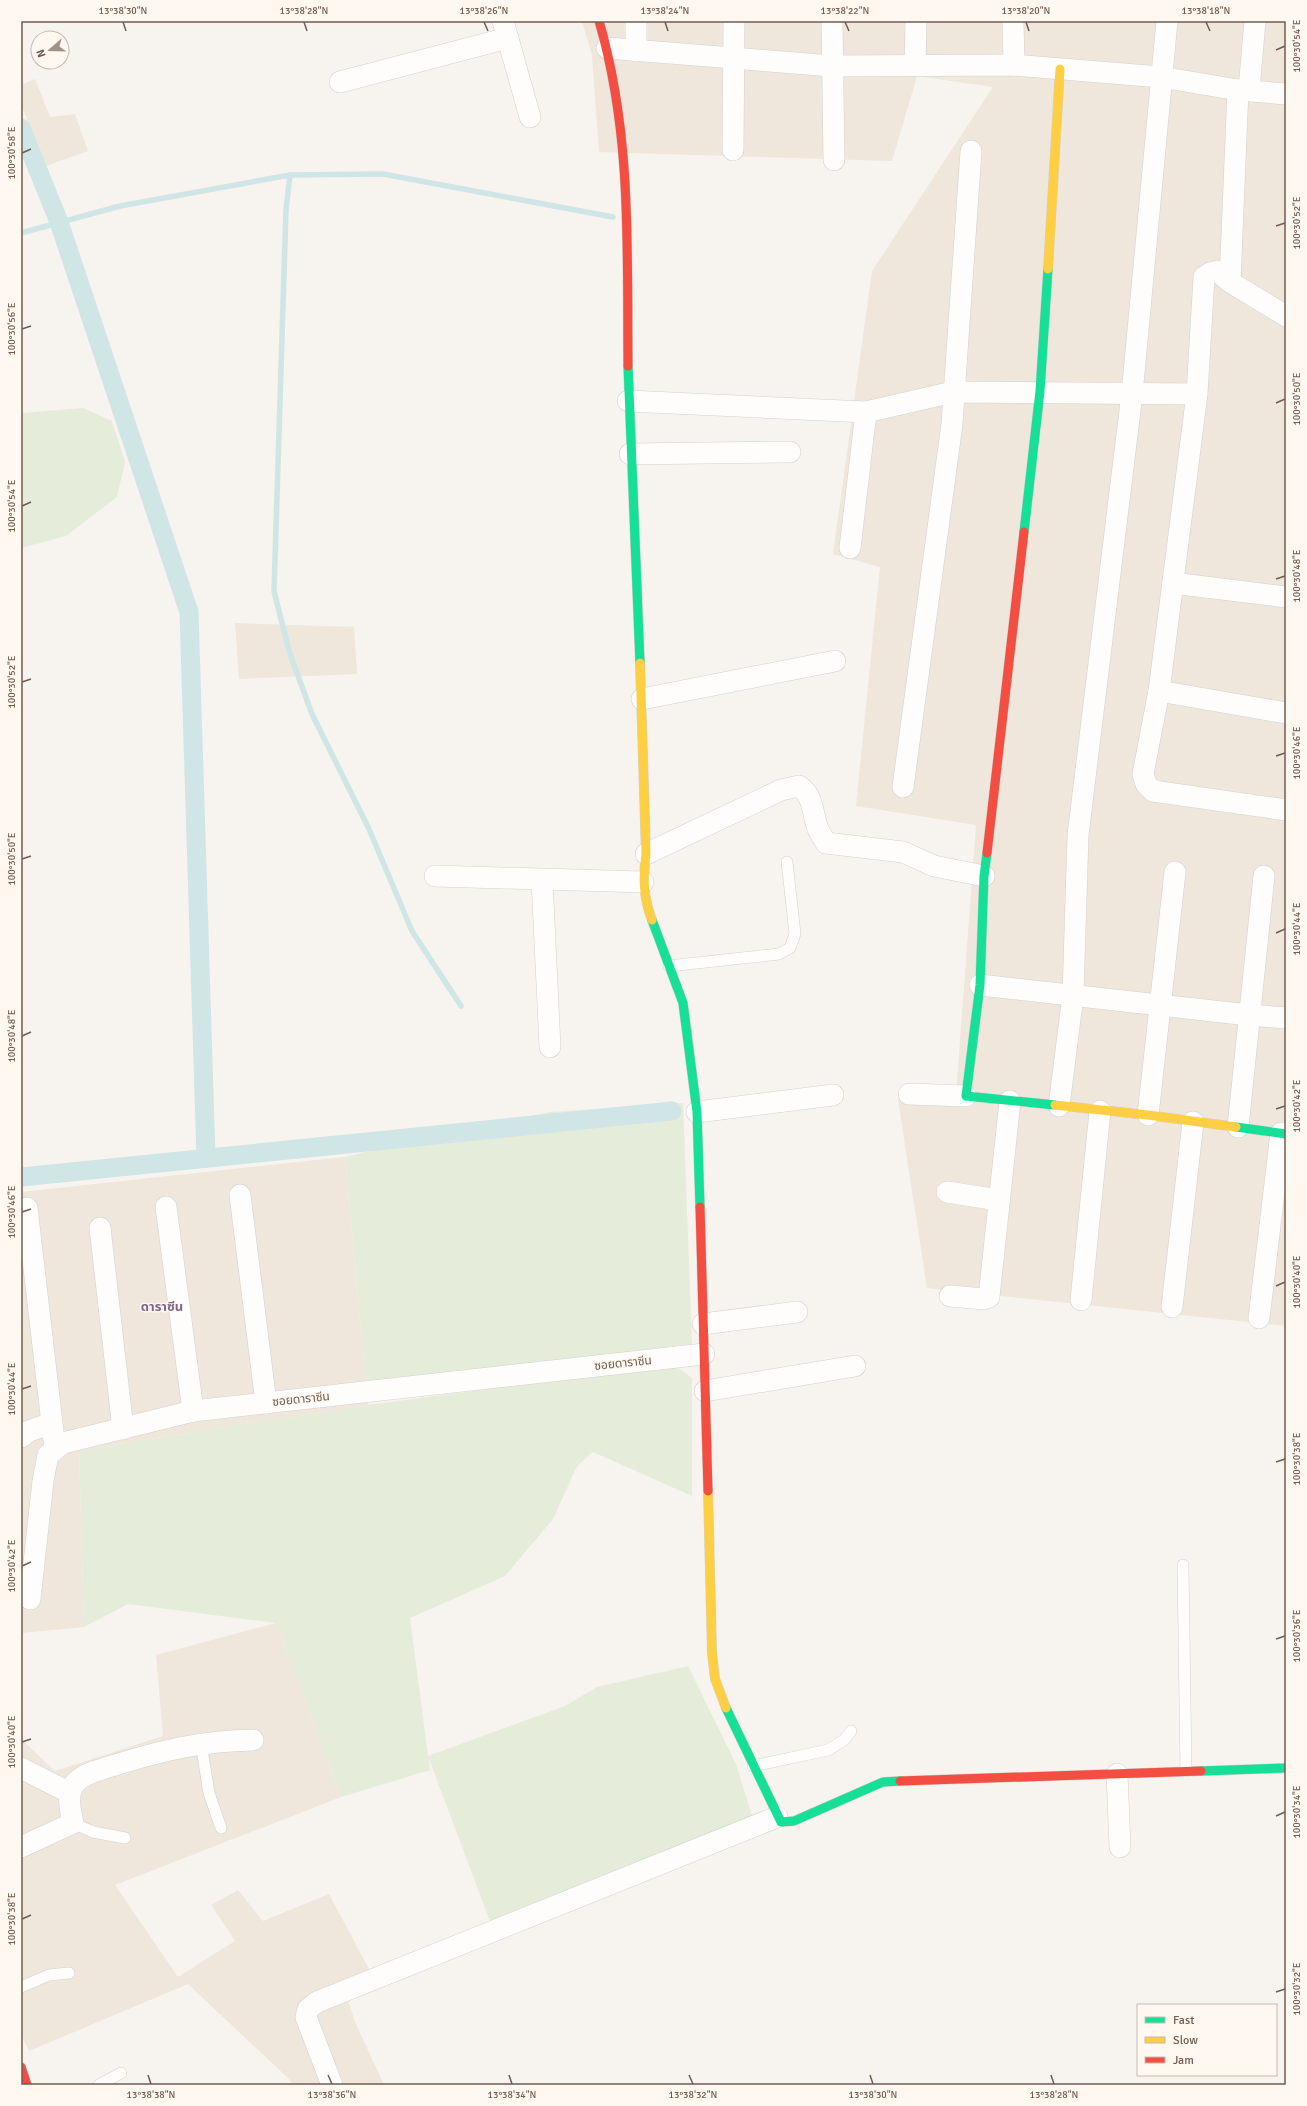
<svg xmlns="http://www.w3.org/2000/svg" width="1307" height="2106" font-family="Signika,'Noto Sans Thai',sans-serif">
	<rect width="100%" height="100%" fill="#f7f3ee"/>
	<g fill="#efe6dc">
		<path d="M 582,21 L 1286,21 L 1286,1326 L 927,1288 L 898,1100 L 956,1095 L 976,825 L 856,806 L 880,567 L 833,554 L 872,271 L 993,87 L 917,76 L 892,161 L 599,152 L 592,55 Z"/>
		<path d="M 35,79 L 50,117 L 75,114 L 88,151 L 46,166 L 21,104 L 21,85 Z"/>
		<path d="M 235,623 L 354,627 L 357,674 L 239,679 Z"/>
		<path d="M 345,1157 L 368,1405 L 79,1450 L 84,1627 L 21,1633 L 21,1192 Z"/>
		<path d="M 276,1623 L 341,1797 L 115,1885 L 178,1977 L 235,1941 L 211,1905 L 238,1890 L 263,1921 L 329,1894 L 370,1971 L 348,2000 L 355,2022 L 384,2085 L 293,2085 L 289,2079 L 188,1984 L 29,2051 L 21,2034 L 21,1739 L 55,1771 L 163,1736 L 156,1655 Z"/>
	</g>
	<g fill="#e5edda">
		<path d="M 83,408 L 112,421 L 125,462 L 117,497 L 66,536 L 21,548 L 21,413 Z"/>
		<path d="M 683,1103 L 692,1344 L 366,1384 L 345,1157 L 415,1139 L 550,1112 Z"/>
		<path d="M 673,1364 L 692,1378 L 692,1496 L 593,1452 L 577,1466 L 553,1519 L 505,1576 L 410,1618 L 428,1756 L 565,1706 L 597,1687 L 688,1666 L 736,1764 L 753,1819 L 491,1924 L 429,1759 L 430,1770 L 341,1797 L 276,1623 L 128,1604 L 84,1627 L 79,1450 L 368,1405 Z"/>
	</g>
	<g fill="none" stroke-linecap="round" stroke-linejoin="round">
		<g stroke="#d0e5e6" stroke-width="5.5">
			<path d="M 290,175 L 286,210 L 274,591 L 289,651 L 312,714 L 369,829 L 412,931 L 461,1006"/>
			<path d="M 21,233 L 120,206 L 290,175 L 383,174 L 613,217"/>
		</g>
		<g stroke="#d0e5e6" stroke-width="19">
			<path d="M 21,128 L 59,222 L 189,612 L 206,1158"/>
			<path d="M 21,1177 L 672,1111"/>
		</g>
		<g stroke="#d6d0cc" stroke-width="12">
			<g id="lane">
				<path d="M 669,966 L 779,954 L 790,948 L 795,934 L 787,862"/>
				<path d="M 1183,1565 L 1186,1771"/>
				<path d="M 201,1743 L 209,1793 L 221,1828"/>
				<path d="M 753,1766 L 828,1750 L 844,1740 L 851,1731"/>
				<path d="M 73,1823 L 93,1832 L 125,1838"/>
				<path d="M 21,1987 L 49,1975 L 69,1973"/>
				<path d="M 99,2085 L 121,2073"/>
			</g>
		</g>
		<g stroke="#d6d0cc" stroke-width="22">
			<g id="street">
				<path d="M 503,21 L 530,117"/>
				<path d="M 636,21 L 636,51"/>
				<path d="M 832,21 L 834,160"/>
				<path d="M 1013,21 L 1014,65"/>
				<path d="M 607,48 L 832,66 L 1014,65 L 1161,77 L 1238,90 L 1286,94"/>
				<path d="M 915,65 L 916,21"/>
				<path d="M 340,82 L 508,38"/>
				<path d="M 1249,90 L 1255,21"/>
				<path d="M 733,150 L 734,21"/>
				<path d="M 1230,282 L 1238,90"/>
				<path d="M 1286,316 L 1230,282 L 1217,271 L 1210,273 L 1204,277 L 1197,394 L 1159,691 L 1143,774 L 1146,784 L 1153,791 L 1286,810"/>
				<path d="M 628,401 L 866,412 L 953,392 L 1197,394"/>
				<path d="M 630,454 L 790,452"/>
				<path d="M 850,548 L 866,412"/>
				<path d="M 1173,583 L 1286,597"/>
				<path d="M 1159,691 L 1286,713"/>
				<path d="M 642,699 L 835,661"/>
				<path d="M 903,787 L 952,424 L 971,151"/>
				<path d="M 646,854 L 781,790 L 799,786 C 814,796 812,813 818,829 C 820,833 823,838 826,843 L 903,852 L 934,866 L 984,876"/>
				<path d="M 435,876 L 643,882"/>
				<path d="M 542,880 L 550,1047"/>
				<path d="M 980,985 L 1249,1015 L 1286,1018"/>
				<path d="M 909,1094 L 966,1096"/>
				<path d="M 1059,1106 L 1073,995 L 1078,835 L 1132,394 L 1167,21"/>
				<path d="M 697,1112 L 833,1095"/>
				<path d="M 1148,1115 L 1175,872"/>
				<path d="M 1238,1127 L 1264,876"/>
				<path d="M 947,1192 L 999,1200"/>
				<path d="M 240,1195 L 266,1403"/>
				<path d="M 166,1207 L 193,1411"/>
				<path d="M 27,1208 L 55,1449"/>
				<path d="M 100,1228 L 123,1429"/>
				<path d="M 950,1296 L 984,1299 L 989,1297 L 1010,1101"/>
				<path d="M 1081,1300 L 1100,1111"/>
				<path d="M 1172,1307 L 1193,1122"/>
				<path d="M 1259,1318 L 1281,1133"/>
				<path d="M 703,1324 L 797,1312"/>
				<path d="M 705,1391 L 855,1366"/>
				<path d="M 21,1437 L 29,1431 L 52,1423"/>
				<path d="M 30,1599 L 43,1481 L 48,1455 L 63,1443 L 193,1411 L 704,1354"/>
				<path d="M 21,1768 L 70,1793"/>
				<path d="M 1117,1774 L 1120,1847"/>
				<path d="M 21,1847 L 73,1823 C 70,1810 66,1792 76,1782 C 86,1772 103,1769 115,1765 C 164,1750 202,1741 253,1740"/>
				<path d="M 332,2085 L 306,2017 L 308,2009 L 317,2002 L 777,1817"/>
			</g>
		</g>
		<g stroke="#d7d0ca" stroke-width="10">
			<g id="fast">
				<path d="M 628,366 L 640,663"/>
				<path d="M 1024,532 L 1040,391 L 1048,269"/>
				<path d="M 987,853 L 984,876 L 980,985 L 966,1096 L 1055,1105"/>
				<path d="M 652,920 L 683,1003 L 697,1112 L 700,1207"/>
				<path d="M 1236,1127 L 1286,1134"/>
				<path d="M 726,1708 L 781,1822 L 794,1821 L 883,1782 L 900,1781"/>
				<path d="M 1201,1771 L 1286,1768"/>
			</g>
		</g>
		<g stroke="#d7d0ca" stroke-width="10">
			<g id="slow">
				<path d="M 1048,269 L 1060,69"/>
				<path d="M 640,663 L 646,854 C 643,878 643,897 652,920"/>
				<path d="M 1055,1105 L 1148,1115 L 1236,1127"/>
				<path d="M 708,1491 L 712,1653 L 715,1679 L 726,1708"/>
			</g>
		</g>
		<g stroke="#d7d0ca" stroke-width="10">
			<g id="jam">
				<path d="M 599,21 C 632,133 627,250 628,366"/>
				<path d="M 987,853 L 1024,532"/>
				<path d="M 700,1207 L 708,1491"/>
				<path d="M 900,1781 L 1201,1771"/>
				<path d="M 21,2067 L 27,2085"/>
			</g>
		</g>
		<use href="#lane" stroke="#fefdfc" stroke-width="11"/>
		<use href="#street" stroke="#fefdfc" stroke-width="21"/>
		<use href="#fast" stroke="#16e098" stroke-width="9"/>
		<use href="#slow" stroke="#ffcf43" stroke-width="9"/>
		<use href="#jam" stroke="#f24e42" stroke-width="9"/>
	</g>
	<path fill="none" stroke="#745c4f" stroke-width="1.5" d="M 123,22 L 126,31M 304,22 L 307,31M 484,22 L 488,31M 665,22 L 668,31M 845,22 L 849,31M 1026,22 L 1029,31M 1206,22 L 1210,31M 1276,50 L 1285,46M 22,153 L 31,149M 1276,226 L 1285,223M 22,329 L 31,326M 1276,403 L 1285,399M 22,506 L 31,502M 1276,579 L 1285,576M 22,682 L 31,679M 1276,756 L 1285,753M 22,859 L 31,856M 1276,933 L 1285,929M 22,1036 L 31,1032M 1276,1109 L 1285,1106M 22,1212 L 31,1209M 1276,1286 L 1285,1282M 22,1389 L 31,1386M 1276,1462 L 1285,1459M 22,1566 L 31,1562M 1276,1639 L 1285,1636M 22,1742 L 31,1739M 1276,1816 L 1285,1812M 22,1919 L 31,1915M 1276,1992 L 1285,1989M 148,2075 L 151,2084M 328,2075 L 332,2084M 509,2075 L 512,2084M 689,2075 L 693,2084M 870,2075 L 873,2084M 1051,2075 L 1054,2084"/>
	<g text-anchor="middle" stroke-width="3" stroke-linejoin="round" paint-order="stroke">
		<g font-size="12" fill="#745c4f" stroke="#fef8f0">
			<text transform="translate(623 1363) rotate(-6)" y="4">ซอยดาราซีน</text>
			<text transform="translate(301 1399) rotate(-6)" y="4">ซอยดาราซีน</text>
		</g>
		<g font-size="13" font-weight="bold" fill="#81678f" stroke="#fef8f0">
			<text x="162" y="1311">ดาราซีน</text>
		</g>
	</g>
	<rect width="1307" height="2106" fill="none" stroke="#fef8f0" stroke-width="44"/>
	<rect x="1137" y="2004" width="140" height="72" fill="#fef8f0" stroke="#c7bab0"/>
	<rect x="1145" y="2017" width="20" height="6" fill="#16e098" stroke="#c7bab0"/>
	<text x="1173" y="2024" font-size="12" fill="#745c4f">Fast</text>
	<rect x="1145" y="2037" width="20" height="6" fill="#ffcf43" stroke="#c7bab0"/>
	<text x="1173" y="2044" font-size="12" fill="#745c4f">Slow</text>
	<rect x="1145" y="2057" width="20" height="6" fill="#f24e42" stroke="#c7bab0"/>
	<text x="1173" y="2064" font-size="12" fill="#745c4f">Jam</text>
	<g transform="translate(50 50) rotate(250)"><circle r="19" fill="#fef8f0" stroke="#c7bab0"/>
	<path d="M0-3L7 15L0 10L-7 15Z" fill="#a29187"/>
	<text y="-6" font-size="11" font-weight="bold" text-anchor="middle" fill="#745c4f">N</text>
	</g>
	<rect x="22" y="22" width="1263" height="2062" fill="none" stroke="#745c4f" stroke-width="1.5"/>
	<g font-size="10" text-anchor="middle" fill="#745c4f">
		<text x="123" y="14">13°38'30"N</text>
		<text x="304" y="14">13°38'28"N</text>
		<text x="484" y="14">13°38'26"N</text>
		<text x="665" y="14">13°38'24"N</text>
		<text x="845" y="14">13°38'22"N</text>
		<text x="1026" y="14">13°38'20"N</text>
		<text x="1206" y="14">13°38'18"N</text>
		<text transform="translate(1296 46) rotate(-90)" y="4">100°30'54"E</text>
		<text transform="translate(11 153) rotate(-90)" y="4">100°30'58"E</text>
		<text transform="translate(1296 223) rotate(-90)" y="4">100°30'52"E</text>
		<text transform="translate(11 329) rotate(-90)" y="4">100°30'56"E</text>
		<text transform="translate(1296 399) rotate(-90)" y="4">100°30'50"E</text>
		<text transform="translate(11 506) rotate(-90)" y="4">100°30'54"E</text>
		<text transform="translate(1296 576) rotate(-90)" y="4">100°30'48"E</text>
		<text transform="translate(11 682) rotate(-90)" y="4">100°30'52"E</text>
		<text transform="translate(1296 753) rotate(-90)" y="4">100°30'46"E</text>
		<text transform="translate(11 859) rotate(-90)" y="4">100°30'50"E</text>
		<text transform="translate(1296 929) rotate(-90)" y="4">100°30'44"E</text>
		<text transform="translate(11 1036) rotate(-90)" y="4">100°30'48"E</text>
		<text transform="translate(1296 1106) rotate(-90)" y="4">100°30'42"E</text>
		<text transform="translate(11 1212) rotate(-90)" y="4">100°30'46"E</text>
		<text transform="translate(1296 1282) rotate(-90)" y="4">100°30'40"E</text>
		<text transform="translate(11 1389) rotate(-90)" y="4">100°30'44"E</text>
		<text transform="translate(1296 1459) rotate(-90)" y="4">100°30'38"E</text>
		<text transform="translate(11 1566) rotate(-90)" y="4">100°30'42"E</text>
		<text transform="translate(1296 1636) rotate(-90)" y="4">100°30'36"E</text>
		<text transform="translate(11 1742) rotate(-90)" y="4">100°30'40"E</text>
		<text transform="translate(1296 1812) rotate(-90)" y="4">100°30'34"E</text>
		<text transform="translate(11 1919) rotate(-90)" y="4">100°30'38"E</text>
		<text transform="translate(1296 1989) rotate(-90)" y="4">100°30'32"E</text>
		<text x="151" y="2098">13°38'38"N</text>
		<text x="332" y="2098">13°38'36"N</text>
		<text x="512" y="2098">13°38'34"N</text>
		<text x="693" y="2098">13°38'32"N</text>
		<text x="873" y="2098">13°38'30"N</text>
		<text x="1054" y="2098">13°38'28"N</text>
	</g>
</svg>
